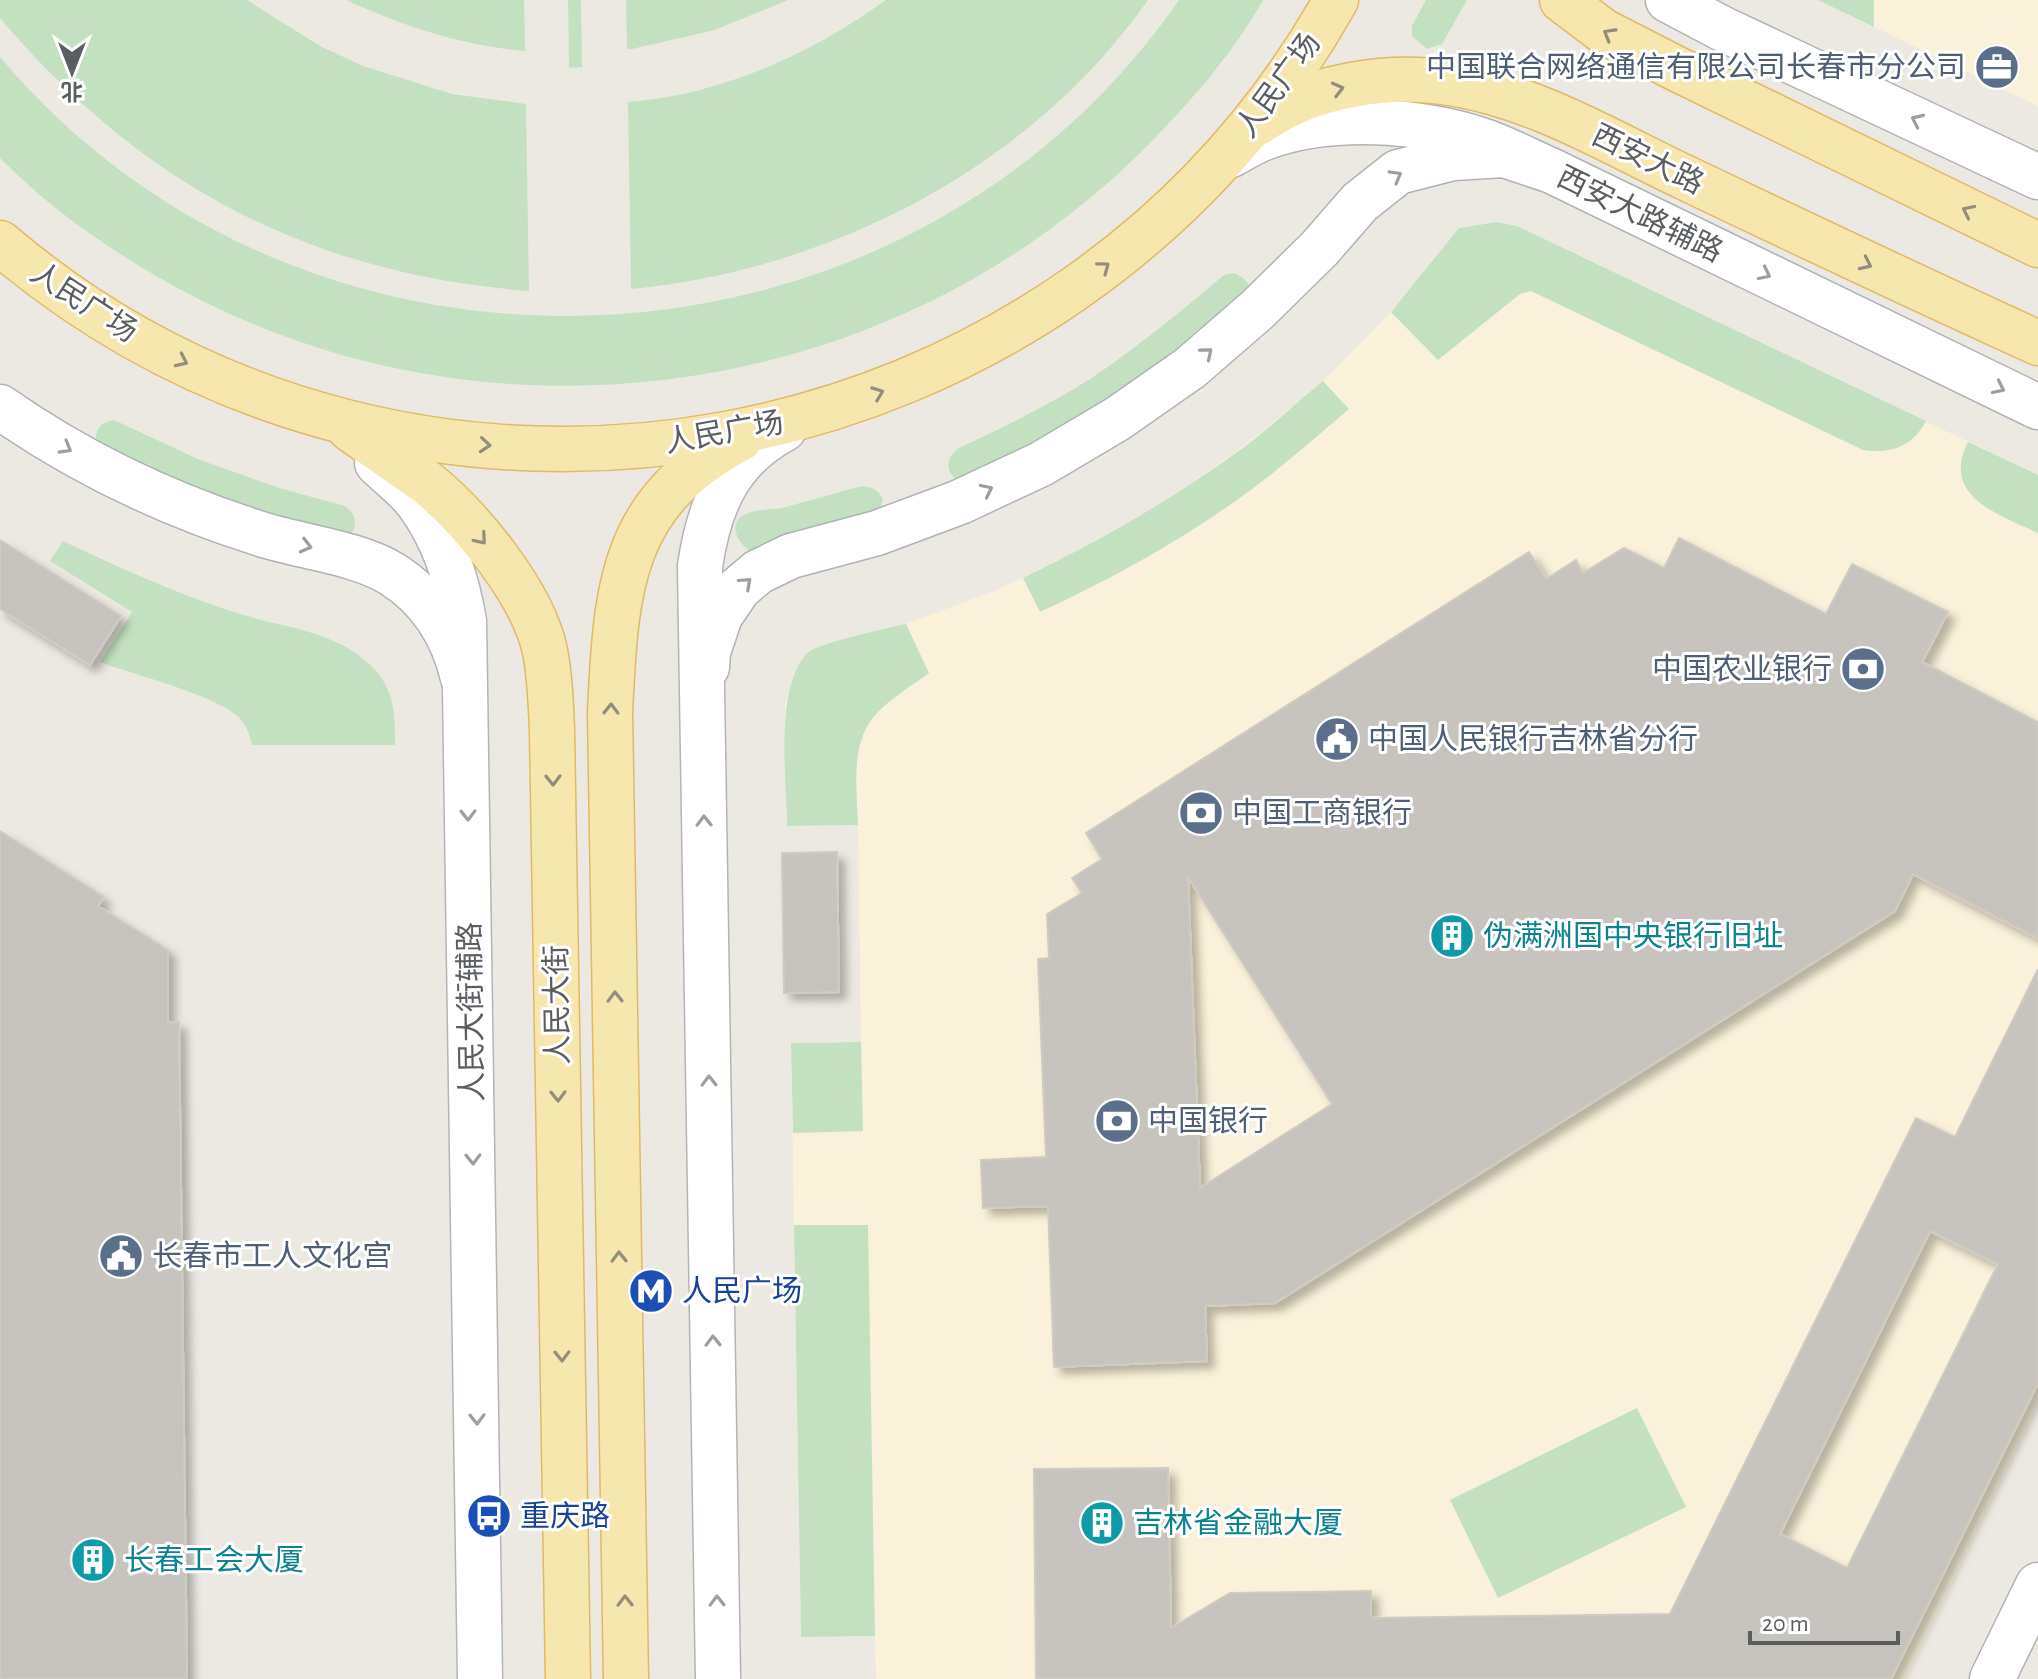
<svg xmlns="http://www.w3.org/2000/svg" width="2038" height="1679" font-family="'Alegreya Sans','Noto Sans SC',sans-serif">
	<defs>
		<filter id="shadow"><feDropShadow dx="7" dy="7" stdDeviation="4" flood-color="#0004"/></filter>
	</defs>
	<rect width="100%" height="100%" fill="#ece9e2"/>
	<g fill="#f9f1da">
		<path d="M 1818,0 L 2038,0 L 2038,106 L 1874,27 Z"/>
		<path d="M 1497,222 L 1517,226 L 2038,475 L 2038,1403 L 1905,1679 L 876,1679 L 875,1636 L 801,1637 L 791,1043 L 861,1042 L 858,825 L 787,826 L 785,703 L 797,667 L 812,649 L 906,624 L 997,590 L 1085,548 L 1169,499 L 1248,443 L 1323,381 L 1391,312 L 1459,228 Z"/>
	</g>
	<g fill="#c3e1c1">
		<path d="M 0,0 L 247,0 L 320,46 L 363,66 L 452,94 L 526,104 L 529,291 C 310,274 142,186 0,18 Z"/>
		<path d="M 346,0 L 524,0 L 525,51 C 462,46 404,26 346,0 Z"/>
		<path d="M 568,0 L 581,0 L 582,67 L 569,68 Z"/>
		<path d="M 626,0 L 788,0 L 715,30 L 632,49 L 627,49 Z"/>
		<path d="M 886,0 L 1148,0 C 1031,167 831,270 631,289 L 628,102 C 721,95 811,54 886,0 Z"/>
		<path d="M 1179,0 L 1263,0 C 1234,52 1192,100 1150,143 C 891,407 477,462 158,277 C 101,244 46,205 0,158 L 0,57 C 310,425 905,396 1179,0 Z"/>
		<path d="M 1426,0 L 1467,0 L 1442,44 L 1427,49 L 1412,36 L 1412,26 Z"/>
		<path d="M 1818,0 L 1874,0 L 1874,27 Z"/>
		<path d="M 1497,222 L 1517,226 L 1926,421 C 1912,447 1891,454 1863,450 L 1531,291 L 1520,294 L 1438,360 L 1391,312 L 1459,228 Z"/>
		<path d="M 1234,273 C 1244,278 1249,281 1250,292 L 1110,408 L 963,483 C 946,476 944,461 957,449 C 1003,427 1050,405 1093,377 C 1139,346 1181,311 1224,275 Z"/>
		<path d="M 1323,381 L 1349,409 C 1324,430 1299,452 1273,473 C 1202,529 1122,574 1040,612 L 1023,578 C 1102,540 1176,497 1247,445 C 1273,425 1297,402 1323,381 Z"/>
		<path d="M 114,420 L 200,460 L 279,488 L 345,506 C 357,515 358,525 349,537 L 268,522 L 98,449 C 93,433 97,423 114,420 Z"/>
		<path d="M 1968,442 L 2038,475 L 2038,533 C 2000,515 1940,497 1968,442 Z"/>
		<path d="M 862,486 C 873,487 878,490 883,499 L 879,515 L 788,543 L 749,550 C 738,543 727,524 744,515 C 754,509 771,510 782,508 C 809,501 835,493 862,486 Z"/>
		<path d="M 63,541 C 120,568 177,594 237,613 C 287,629 339,630 376,671 C 395,693 395,717 395,745 L 252,745 C 250,738 248,729 243,722 C 226,697 133,675 100,662 L 132,612 L 50,561 Z"/>
		<path d="M 906,624 L 929,673 C 913,685 893,697 879,711 C 849,740 857,787 858,825 L 787,826 C 787,781 773,682 810,651 C 821,643 888,628 906,624 Z"/>
		<path d="M 861,1042 L 863,1131 L 793,1133 L 791,1043 Z"/>
		<path d="M 794,1225 L 868,1225 L 875,1636 L 801,1637 Z"/>
		<path d="M 1637,1408 L 1686,1507 L 1498,1598 L 1450,1500 Z"/>
	</g>
	<g fill="#c7c4bf" stroke="#d0cbc2" stroke-width="2" fill-rule="evenodd" filter="url(#shadow)">
		<path d="M 1679,538 L 1826,614 L 1852,564 L 1948,612 L 1922,662 L 2038,722 L 2038,938 L 1913,874 L 1895,911 L 1275,1303 L 1205,1306 L 1207,1361 L 1054,1367 L 1048,1206 L 983,1208 L 981,1160 L 1046,1157 L 1038,959 L 1049,958 L 1047,914 L 1082,893 L 1072,878 L 1102,859 L 1086,833 L 1529,552 L 1546,579 L 1576,560 L 1583,573 L 1624,548 L 1664,568 ZM 1188,877 L 1332,1104 L 1200,1188 Z"/>
		<path d="M 0,540 L 121,616 L 90,665 L 0,609 Z"/>
		<path d="M 0,831 L 104,897 L 98,906 L 168,950 L 168,1022 L 179,1022 L 187,1679 L 0,1679 Z"/>
		<path d="M 837,852 L 839,992 L 784,993 L 782,853 Z"/>
		<path d="M 2038,969 L 2038,1383 L 1891,1679 L 1036,1679 L 1034,1469 L 1168,1468 L 1171,1628 L 1230,1593 L 1371,1591 L 1371,1618 L 1670,1614 L 1916,1118 L 1955,1137 ZM 1930,1231 L 1998,1264 L 1847,1568 L 1780,1534 Z"/>
	</g>
	<g fill="none" stroke-linecap="round" stroke-linejoin="round">
		<g stroke="#b0b3b6" stroke-width="47">
			<g id="tertiary">
				<path d="M 1668,0 L 1723,29 L 2038,177"/>
				<path d="M 1231,155 C 1242,149 1253,142 1264,138 C 1328,114 1420,119 1484,141 C 1507,149 1529,161 1552,171 L 2038,407"/>
				<path d="M 0,407 C 80,463 171,506 264,535 C 303,547 358,553 392,574 C 430,598 453,635 463,678"/>
				<path d="M 707,667 L 708,652 L 720,616 L 739,588 L 758,572 L 791,556 L 877,533 L 960,502 L 1041,464 L 1117,419 L 1190,368 L 1257,310 L 1320,248 L 1360,202 L 1398,172 L 1453,158 L 1504,155 L 1552,171"/>
				<path d="M 1992,1679 L 2038,1585"/>
			</g>
		</g>
		<g stroke="#b2b5b8" stroke-width="47">
			<g id="secondary">
				<path d="M 377,463 C 390,476 407,488 418,503 C 443,537 457,580 464,621 L 480,1679"/>
				<path d="M 718,1679 L 700,566 C 709,506 728,459 784,429"/>
			</g>
		</g>
		<g stroke="#e1ba66" stroke-width="47">
			<g id="primary">
				<path d="M 1562,0 L 1603,31 L 1675,68 L 2038,245"/>
				<path d="M 1258,123 C 1312,84 1391,73 1456,84 C 1538,98 1612,143 1686,178 C 1803,234 1920,289 2038,343"/>
				<path d="M 0,243 C 419,599 1068,478 1336,0"/>
				<path d="M 350,429 C 375,447 401,464 426,482 C 471,518 533,594 545,651 C 550,677 551,704 552,731 L 568,1679"/>
				<path d="M 626,1679 L 610,712 C 616,591 619,502 740,439"/>
			</g>
		</g>
		<use href="#tertiary" stroke="#fff" stroke-width="44"/>
		<use href="#secondary" stroke="#fff" stroke-width="44"/>
		<use href="#primary" stroke="#f5e7ae" stroke-width="44"/>
	</g>
	<defs><path id="oneway-chevron" d="M-2-3.5L2.5 0L-2 3.5" fill="none" stroke-width="1.6" stroke-linecap="round" stroke-linejoin="round" transform="scale(2)"/></defs>
	<g stroke="#918e7c">
		<use href="#oneway-chevron" transform="translate(1609 34) rotate(-150)"/>
		<use href="#oneway-chevron" transform="translate(1338 89) rotate(-14)"/>
		<use href="#oneway-chevron" transform="translate(1968 211) rotate(-154)"/>
		<use href="#oneway-chevron" transform="translate(1866 264) rotate(25)"/>
		<use href="#oneway-chevron" transform="translate(1104 267) rotate(-37)"/>
		<use href="#oneway-chevron" transform="translate(182 361) rotate(25)"/>
		<use href="#oneway-chevron" transform="translate(878 393) rotate(-21)"/>
		<use href="#oneway-chevron" transform="translate(485 445) rotate(5)"/>
		<use href="#oneway-chevron" transform="translate(481 539) rotate(50)"/>
		<use href="#oneway-chevron" transform="translate(611 709) rotate(-89)"/>
		<use href="#oneway-chevron" transform="translate(553 780) rotate(89)"/>
		<use href="#oneway-chevron" transform="translate(615 997) rotate(-91)"/>
		<use href="#oneway-chevron" transform="translate(558 1096) rotate(89)"/>
		<use href="#oneway-chevron" transform="translate(619 1257) rotate(-91)"/>
		<use href="#oneway-chevron" transform="translate(562 1356) rotate(89)"/>
		<use href="#oneway-chevron" transform="translate(625 1601) rotate(-91)"/>
	</g>
	<g stroke="#9d9ea0">
		<use href="#oneway-chevron" transform="translate(1917 120) rotate(-155)"/>
		<use href="#oneway-chevron" transform="translate(1396 176) rotate(-30)"/>
		<use href="#oneway-chevron" transform="translate(1765 274) rotate(26)"/>
		<use href="#oneway-chevron" transform="translate(1207 353) rotate(-40)"/>
		<use href="#oneway-chevron" transform="translate(1999 388) rotate(26)"/>
		<use href="#oneway-chevron" transform="translate(66 448) rotate(30)"/>
		<use href="#oneway-chevron" transform="translate(987 490) rotate(-26)"/>
		<use href="#oneway-chevron" transform="translate(306 546) rotate(14)"/>
		<use href="#oneway-chevron" transform="translate(746 583) rotate(-42)"/>
		<use href="#oneway-chevron" transform="translate(468 815) rotate(89)"/>
		<use href="#oneway-chevron" transform="translate(704 821) rotate(-91)"/>
		<use href="#oneway-chevron" transform="translate(709 1081) rotate(-91)"/>
		<use href="#oneway-chevron" transform="translate(473 1159) rotate(89)"/>
		<use href="#oneway-chevron" transform="translate(713 1341) rotate(-91)"/>
		<use href="#oneway-chevron" transform="translate(477 1419) rotate(89)"/>
		<use href="#oneway-chevron" transform="translate(717 1601) rotate(-91)"/>
	</g>
	<defs>
		<g id="office-disc" transform="scale(2.3)"><circle r="9.5" fill="#5c6f8a" stroke="#fff"/><path d="M-6-3h4V-5.5h4V-3h4V5H-6ZM-1-4.5V-3h2v-1.5ZM-6 0V1H6V0Z" fill="#fff"/></g>
		<g id="bank-disc" transform="scale(2.3)"><circle r="9.5" fill="#5c6f8a" stroke="#fff"/><path d="M-6-4H6V4H-6ZM0-2.3a2.3 2.3 0 1 0 0 4.6a2.3 2.3 0 1 0 0-4.6Z" fill="#fff"/></g>
		<g id="civic-disc" transform="scale(2.3)"><circle r="9.5" fill="#5c6f8a" stroke="#fff"/><path d="M-.6-6.5H3V-4.5H.6V-3L4-1V1h2V6H-6V1h2V-1L-.6-3ZM-1.2 2.5V6h2.4V2.5Z" fill="#fff"/></g>
		<g id="building-disc" transform="scale(2.3)"><circle r="9.5" fill="#0f9aa8" stroke="#fff"/><path d="M-4-6H4V6H1V3H-1V6H-4ZM-2.5-4.3h1.7v1.8h-1.7ZM.8-4.3h1.7v1.8H.8ZM-2.5-1h1.7V.8h-1.7ZM.8-1h1.7V.8H.8Z" fill="#fff"/></g>
		<g id="metro-disc" transform="scale(2.3)"><circle r="9.5" fill="#1a4fb4" stroke="#fff"/><path d="M-5.5 5V-5H-3L0 0L3-5H5.5V5H3V-.5L0 4L-3-.5V5Z" fill="#fff"/></g>
		<g id="bus-disc" transform="scale(2.3)"><circle r="9.5" fill="#1a4fb4" stroke="#fff"/><path d="M-5-6H5V4H4V6H2V4H-2V6H-4V4H-5ZM-3.5-4V0h7V-4ZM-3.5 1.2v1.5H-2V1.2ZM2 1.2v1.5H3.5V1.2Z" fill="#fff"/></g>
	</defs>
	<g fill-rule="evenodd">
		<use href="#office-disc" x="1997" y="67"/>
		<use href="#bank-disc" x="1863" y="669"/>
		<use href="#civic-disc" x="1337" y="739"/>
		<use href="#bank-disc" x="1201" y="813"/>
		<use href="#building-disc" x="1452" y="936"/>
		<use href="#bank-disc" x="1117" y="1121"/>
		<use href="#civic-disc" x="121" y="1256"/>
		<use href="#metro-disc" x="651" y="1291"/>
		<use href="#bus-disc" x="489" y="1516"/>
		<use href="#building-disc" x="1102" y="1523"/>
		<use href="#building-disc" x="93" y="1560"/>
	</g>
	<g text-anchor="middle" stroke-width="6" stroke-linejoin="round" paint-order="stroke">
		<g font-size="30" fill="#4e5e75" stroke="#fff" text-anchor="start">
			<text x="1966" y="77" text-anchor="end">中国联合网络通信有限公司长春市分公司</text>
			<text x="1832" y="679" text-anchor="end">中国农业银行</text>
			<text x="1368" y="749">中国人民银行吉林省分行</text>
			<text x="1232" y="823">中国工商银行</text>
			<text x="1148" y="1131">中国银行</text>
			<text x="152" y="1266">长春市工人文化宫</text>
		</g>
		<g font-size="30" fill="#5b5e61" stroke="#fff">
			<text transform="translate(1278 85) rotate(-54)" y="10">人民广场</text>
			<text transform="translate(1648 159) rotate(26)" y="10">西安大路</text>
			<text transform="translate(1640 214) rotate(26)" y="10">西安大路辅路</text>
			<text transform="translate(84 302) rotate(33)" y="10">人民广场</text>
			<text transform="translate(724 432) rotate(-10)" y="10">人民广场</text>
			<text transform="translate(557 1005) rotate(-91)" y="10">人民大街</text>
			<text transform="translate(471 1012) rotate(-91)" y="10">人民大街辅路</text>
		</g>
		<g font-size="30" fill="#0d838f" stroke="#fff" text-anchor="start">
			<text x="1483" y="946">伪满洲国中央银行旧址</text>
			<text x="1133" y="1533">吉林省金融大厦</text>
			<text x="124" y="1570">长春工会大厦</text>
		</g>
		<g font-size="30" fill="#164399" stroke="#fff" text-anchor="start">
			<text x="682" y="1301">人民广场</text>
			<text x="520" y="1526">重庆路</text>
		</g>
	</g>
	<g transform="translate(72 72) rotate(180)" stroke="#ffffff" stroke-width="6" paint-order="stroke">
	<path d="M0-6L14 30L0 20L-14 30Z" fill="#5b5e61"/>
	<text y="-12" font-size="22" font-weight="bold" text-anchor="middle" fill="#5b5e61">北</text>
	</g>
	<path d="M1750 1631v12h148v-12" fill="none" stroke="#5b5e61" stroke-width="4"/>
	<text x="1762" y="1631" font-size="24" fill="#5b5e61" stroke="#ffffff" stroke-width="6" paint-order="stroke">20 m</text>
</svg>
